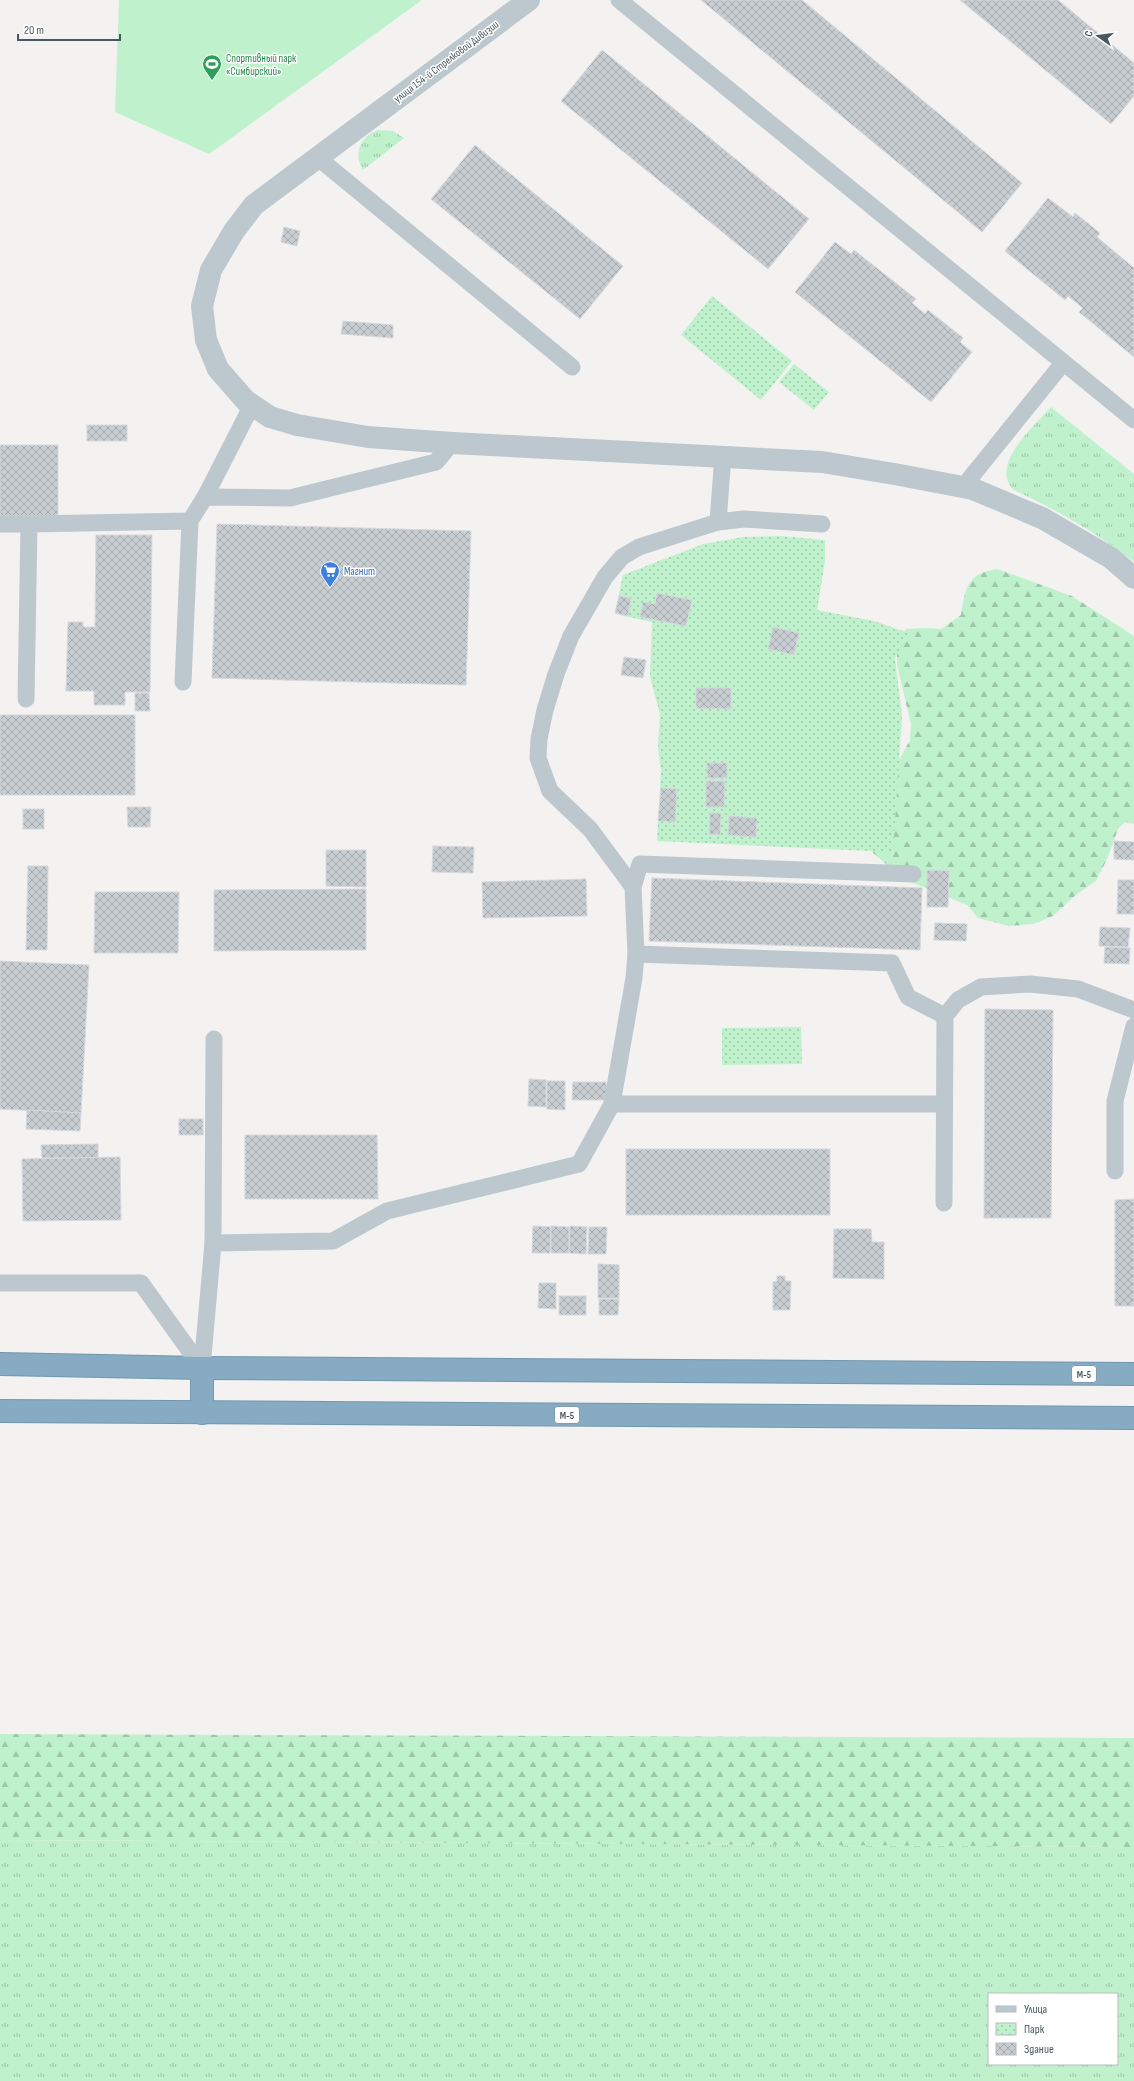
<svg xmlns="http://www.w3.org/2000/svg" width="1134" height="2081" font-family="'Sofia Sans Condensed',sans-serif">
	<defs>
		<pattern id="grass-tufts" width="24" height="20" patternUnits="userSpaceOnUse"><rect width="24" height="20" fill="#bff2cc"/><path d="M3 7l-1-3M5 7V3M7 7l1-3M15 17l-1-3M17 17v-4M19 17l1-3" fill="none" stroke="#9dc7a9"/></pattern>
		<pattern id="forest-firs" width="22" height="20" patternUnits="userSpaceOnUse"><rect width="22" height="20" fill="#bff2cc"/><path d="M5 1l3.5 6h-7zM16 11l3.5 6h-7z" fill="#9dc7a9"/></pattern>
		<pattern id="park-dots" width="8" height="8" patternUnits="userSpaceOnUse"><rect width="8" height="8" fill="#bff2cc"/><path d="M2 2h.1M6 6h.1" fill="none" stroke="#9dc7a9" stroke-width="1.8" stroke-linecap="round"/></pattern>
		<pattern id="building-cross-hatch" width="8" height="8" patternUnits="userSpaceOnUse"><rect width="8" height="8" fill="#c8cdd1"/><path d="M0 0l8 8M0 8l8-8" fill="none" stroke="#a4a9ad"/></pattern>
	</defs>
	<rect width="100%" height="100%" fill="#f4f1f1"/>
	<g fill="url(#grass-tufts)" fill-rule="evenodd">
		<path d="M 378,130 L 393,131 L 404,138 L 363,170 C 353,154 360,136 378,130 Z"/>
		<path d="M 1051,407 L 1134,474 L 1134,562 C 1097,533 1057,510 1014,490 C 988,466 1035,425 1051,407 Z"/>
		<path d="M 0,1840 L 1134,1847 L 1134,2081 L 0,2081 ZM 989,1994 L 1117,1994 L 1117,2064 L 989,2064 Z"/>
	</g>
	<g fill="url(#forest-firs)">
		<path d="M 997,569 L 1072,596 L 1134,636 L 1134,824 L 1125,822 L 1118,829 L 1107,859 L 1096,881 L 1077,894 L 1053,916 L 1033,924 L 1009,926 L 978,918 L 967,905 L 904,879 L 873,853 L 871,835 L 884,788 L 910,740 L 911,724 L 897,665 L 897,647 L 906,629 L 924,628 L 941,629 L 961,615 C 965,589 967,573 997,569 Z"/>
		<path d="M 0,1734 L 1134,1738 L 1134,1847 L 0,1840 Z"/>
	</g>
	<g fill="url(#park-dots)">
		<path d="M 712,296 L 792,361 L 761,400 L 681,335 Z"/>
		<path d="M 794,364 L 829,392 L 814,410 L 779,382 Z"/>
		<path d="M 781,536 L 825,540 L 825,561 L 817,610 L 874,621 L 909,633 L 895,658 L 902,716 L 893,852 L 657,841 L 661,770 L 658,748 L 660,714 L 650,677 L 652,622 L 615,614 L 623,575 L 703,544 L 743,537 Z"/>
		<path d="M 801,1027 L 802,1064 L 722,1065 L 722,1028 Z"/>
	</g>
	<path fill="#bff2cc" d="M 119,0 L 422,0 L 209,154 L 115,112 Z"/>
	<g fill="url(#building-cross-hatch)" stroke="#d5d8dd">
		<path d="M 701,0 L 802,0 L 1022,183 L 982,232 Z"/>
		<path d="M 960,0 L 1058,0 L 1134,63 L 1134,96 L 1111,124 Z"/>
		<path d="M 602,50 L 809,219 L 768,269 L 561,101 Z"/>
		<path d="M 475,145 L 623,266 L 580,319 L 431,199 Z"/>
		<path d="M 1048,198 L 1073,217 L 1075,213 L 1100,233 L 1097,237 L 1134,268 L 1134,357 L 1079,312 L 1083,308 L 1068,296 L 1065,300 L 1005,251 Z"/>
		<path d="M 284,227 L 300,231 L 297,246 L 281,242 Z"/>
		<path d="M 835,242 L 851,254 L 854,250 L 916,299 L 912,303 L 925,314 L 928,310 L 963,338 L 960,342 L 972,352 L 931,402 L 795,292 Z"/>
		<path d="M 343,321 L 393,325 L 393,338 L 341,334 Z"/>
		<rect x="87" y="425" width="40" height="16"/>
		<rect x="0" y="445" width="58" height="71"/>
		<path d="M 217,524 L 471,531 L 466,685 L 212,678 Z"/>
		<path d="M 96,535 L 152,535 L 150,692 L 125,692 L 125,705 L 94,705 L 94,691 L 66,691 L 68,622 L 83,622 L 83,627 L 95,627 Z"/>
		<path d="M 657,593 L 692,600 L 686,626 L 640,617 L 643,602 L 655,604 Z"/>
		<path d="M 619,596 L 631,598 L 628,616 L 615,613 Z"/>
		<path d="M 773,627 L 799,633 L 794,655 L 768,649 Z"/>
		<path d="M 624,657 L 646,660 L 643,678 L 621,675 Z"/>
		<path d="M 696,688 L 731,688 L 731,709 L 696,708 Z"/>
		<path d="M 135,693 L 149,693 L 150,711 L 135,711 Z"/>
		<rect x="0" y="715" width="135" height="80"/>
		<rect x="707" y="763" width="20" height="15"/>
		<path d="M 706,781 L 725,781 L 724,807 L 706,807 Z"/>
		<path d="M 661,788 L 677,789 L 675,822 L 658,821 Z"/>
		<path d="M 127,807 L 151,807 L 150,827 L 128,827 Z"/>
		<rect x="23" y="809" width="21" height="20"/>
		<path d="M 710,813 L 721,813 L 720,835 L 709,834 Z"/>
		<path d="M 729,816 L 757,818 L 756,837 L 728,835 Z"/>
		<path d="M 1114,841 L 1134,842 L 1134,860 L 1114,859 Z"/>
		<path d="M 433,846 L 474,847 L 473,873 L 432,872 Z"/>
		<path d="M 326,850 L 366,850 L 366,887 L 326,886 Z"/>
		<path d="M 28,866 L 48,866 L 47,950 L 26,950 Z"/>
		<path d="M 927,870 L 949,871 L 948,907 L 927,907 Z"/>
		<path d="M 652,878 L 922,888 L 920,950 L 649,941 Z"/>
		<path d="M 586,879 L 587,916 L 483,918 L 482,882 Z"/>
		<path d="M 1118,880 L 1134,880 L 1134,914 L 1117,914 Z"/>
		<path d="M 366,889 L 366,950 L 214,951 L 214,890 Z"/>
		<path d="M 95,892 L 179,892 L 178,953 L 94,953 Z"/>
		<path d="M 935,923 L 967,924 L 966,941 L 934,940 Z"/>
		<path d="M 1100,927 L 1130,928 L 1128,947 L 1099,946 Z"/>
		<path d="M 1105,947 L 1130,948 L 1129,964 L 1104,963 Z"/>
		<path d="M 0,961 L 89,965 L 81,1113 L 0,1109 Z"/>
		<path d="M 985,1009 L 1053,1010 L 1051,1218 L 984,1218 Z"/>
		<path d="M 529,1079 L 546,1080 L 546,1107 L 528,1106 Z"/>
		<path d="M 547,1081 L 565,1081 L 565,1110 L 547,1109 Z"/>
		<path d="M 573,1082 L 606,1082 L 607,1100 L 572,1100 Z"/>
		<path d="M 27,1110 L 81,1113 L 80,1131 L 26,1129 Z"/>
		<rect x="179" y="1119" width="24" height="16"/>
		<path d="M 245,1135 L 377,1135 L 378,1199 L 245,1199 Z"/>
		<path d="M 98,1144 L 98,1158 L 42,1158 L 41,1145 Z"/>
		<rect x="626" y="1149" width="204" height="66"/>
		<path d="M 120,1157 L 121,1220 L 23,1221 L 22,1159 Z"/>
		<path d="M 1134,1199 L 1134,1306 L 1115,1306 L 1115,1200 Z"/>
		<path d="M 533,1226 L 551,1227 L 550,1253 L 532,1253 Z"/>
		<path d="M 551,1226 L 569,1227 L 569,1253 L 551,1253 Z"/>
		<path d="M 570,1226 L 587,1227 L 586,1254 L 569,1253 Z"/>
		<path d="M 589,1227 L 607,1227 L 606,1254 L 588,1254 Z"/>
		<path d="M 834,1229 L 871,1229 L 872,1242 L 884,1242 L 884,1279 L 833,1278 Z"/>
		<path d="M 598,1264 L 619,1265 L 619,1298 L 598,1298 Z"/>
		<path d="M 777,1276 L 785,1276 L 785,1281 L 791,1281 L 790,1310 L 773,1310 L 773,1282 L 777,1281 Z"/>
		<path d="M 539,1283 L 556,1283 L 556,1309 L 538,1308 Z"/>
		<rect x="559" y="1296" width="27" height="19"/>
		<path d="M 599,1299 L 619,1299 L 618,1315 L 599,1315 Z"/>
	</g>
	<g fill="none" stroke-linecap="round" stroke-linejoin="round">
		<g stroke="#7296ad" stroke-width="24">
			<g id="highway">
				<path d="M 0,1364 L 202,1368 L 1134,1374"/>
				<path d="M 0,1411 L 1134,1418"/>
				<path d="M 202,1413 L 202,1368"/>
			</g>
		</g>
		<g stroke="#bcc8ce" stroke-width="17">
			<path d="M 619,0 L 1134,420"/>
			<path d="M 317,157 L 572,367"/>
			<path d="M 963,487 L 1063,363"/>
			<path d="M 205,497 L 252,405"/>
			<path d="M 718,522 L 744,519 L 822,524"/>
			<path d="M 0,524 L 29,524"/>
			<path d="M 183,682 L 190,521 L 205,497 L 290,498 L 436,462 L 452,443"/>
			<path d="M 26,699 L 29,524 L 190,521"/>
			<path d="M 633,887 L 590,829 L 550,791 L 538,758 L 539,739 L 545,710 L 556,674 L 571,636 L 605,577 L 622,557 L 639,547 L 718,522 L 723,455"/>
			<path d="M 636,954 L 892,963 L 908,997 L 945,1016"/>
			<path d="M 612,1104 L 634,978 L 636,954 L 633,887 L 640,864 L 913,874"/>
			<path d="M 1115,1171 L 1115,1101 L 1134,1026"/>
			<path d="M 944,1203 L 945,1016 L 958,1000 L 981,987 L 1030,984 L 1078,989 L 1134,1010"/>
			<path d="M 213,1243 L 214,1039"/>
			<path d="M 0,1283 L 141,1283 L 202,1368"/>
			<path d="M 202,1368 L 213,1243 L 333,1241 L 387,1211 L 579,1164 L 612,1104 L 944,1104"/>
		</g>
		<path stroke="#bcc8ce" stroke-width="22" d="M 529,0 L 254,205 L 234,231 L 211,270 L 202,306 L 206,340 L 218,369 L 246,401 L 270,417 L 297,425 L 368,437 L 452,443 L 822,462 L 900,475 L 973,489 L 1042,518 L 1111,558 L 1134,578"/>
		<use href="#highway" stroke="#87abc2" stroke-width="22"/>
	</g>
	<defs>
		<g id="stadium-pin" transform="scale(1)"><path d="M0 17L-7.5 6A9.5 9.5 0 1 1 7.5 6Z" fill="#2e9e5b" stroke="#fff"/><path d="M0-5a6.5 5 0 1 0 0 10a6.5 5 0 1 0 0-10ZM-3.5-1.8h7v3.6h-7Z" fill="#fff"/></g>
		<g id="supermarket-pin" transform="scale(1)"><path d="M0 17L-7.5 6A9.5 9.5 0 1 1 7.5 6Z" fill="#3f7fe0" stroke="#fff"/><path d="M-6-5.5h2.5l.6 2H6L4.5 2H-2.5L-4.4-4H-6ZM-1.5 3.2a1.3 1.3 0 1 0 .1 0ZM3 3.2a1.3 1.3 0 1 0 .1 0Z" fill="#fff"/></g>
	</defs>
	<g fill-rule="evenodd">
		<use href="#stadium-pin" x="212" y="64"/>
		<use href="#supermarket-pin" x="330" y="571"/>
	</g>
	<g text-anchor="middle" stroke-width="3" stroke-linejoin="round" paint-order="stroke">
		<g fill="#fff" stroke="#7f8a90" stroke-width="1">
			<rect x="1072" y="1366" width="24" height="16" rx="3"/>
			<rect x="555" y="1407" width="24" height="16" rx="3"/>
		</g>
		<g font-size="10" font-weight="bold" fill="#485860">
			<text x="1084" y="1378">М-5</text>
			<text x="567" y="1419">М-5</text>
		</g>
		<g font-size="11" fill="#27864d" stroke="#fff" text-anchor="start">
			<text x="226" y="62">Спортивный парк<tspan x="226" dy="13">«Симбирский»</tspan></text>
		</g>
		<g font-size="11" fill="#485860" stroke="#fff">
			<text transform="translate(446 61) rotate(-37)" y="4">улица 154-й Стрелковой Дивизии</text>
		</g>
		<g font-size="11" fill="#366cbe" stroke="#fff" text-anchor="start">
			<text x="344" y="575">Магнит</text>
		</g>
	</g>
	<rect x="988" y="1993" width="130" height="72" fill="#ffffff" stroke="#b6bcbf"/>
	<rect x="996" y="2006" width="20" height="6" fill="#bcc8ce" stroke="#b6bcbf"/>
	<text x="1024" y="2013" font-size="12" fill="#485860">Улица</text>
	<rect x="996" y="2023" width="20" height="12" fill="url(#park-dots)" stroke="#b6bcbf"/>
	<text x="1024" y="2033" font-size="12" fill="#485860">Парк</text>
	<rect x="996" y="2043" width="20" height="12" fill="url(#building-cross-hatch)" stroke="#b6bcbf"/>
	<text x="1024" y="2053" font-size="12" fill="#485860">Здание</text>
	<g transform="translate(1098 36) rotate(284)" stroke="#ffffff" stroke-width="3" paint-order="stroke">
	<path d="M0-3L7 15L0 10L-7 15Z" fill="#485860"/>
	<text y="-6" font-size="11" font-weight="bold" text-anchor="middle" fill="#485860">С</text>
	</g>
	<path d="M18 34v6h102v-6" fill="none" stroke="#485860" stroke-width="2"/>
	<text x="24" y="34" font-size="12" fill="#485860" stroke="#ffffff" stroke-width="3" paint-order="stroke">20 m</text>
</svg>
